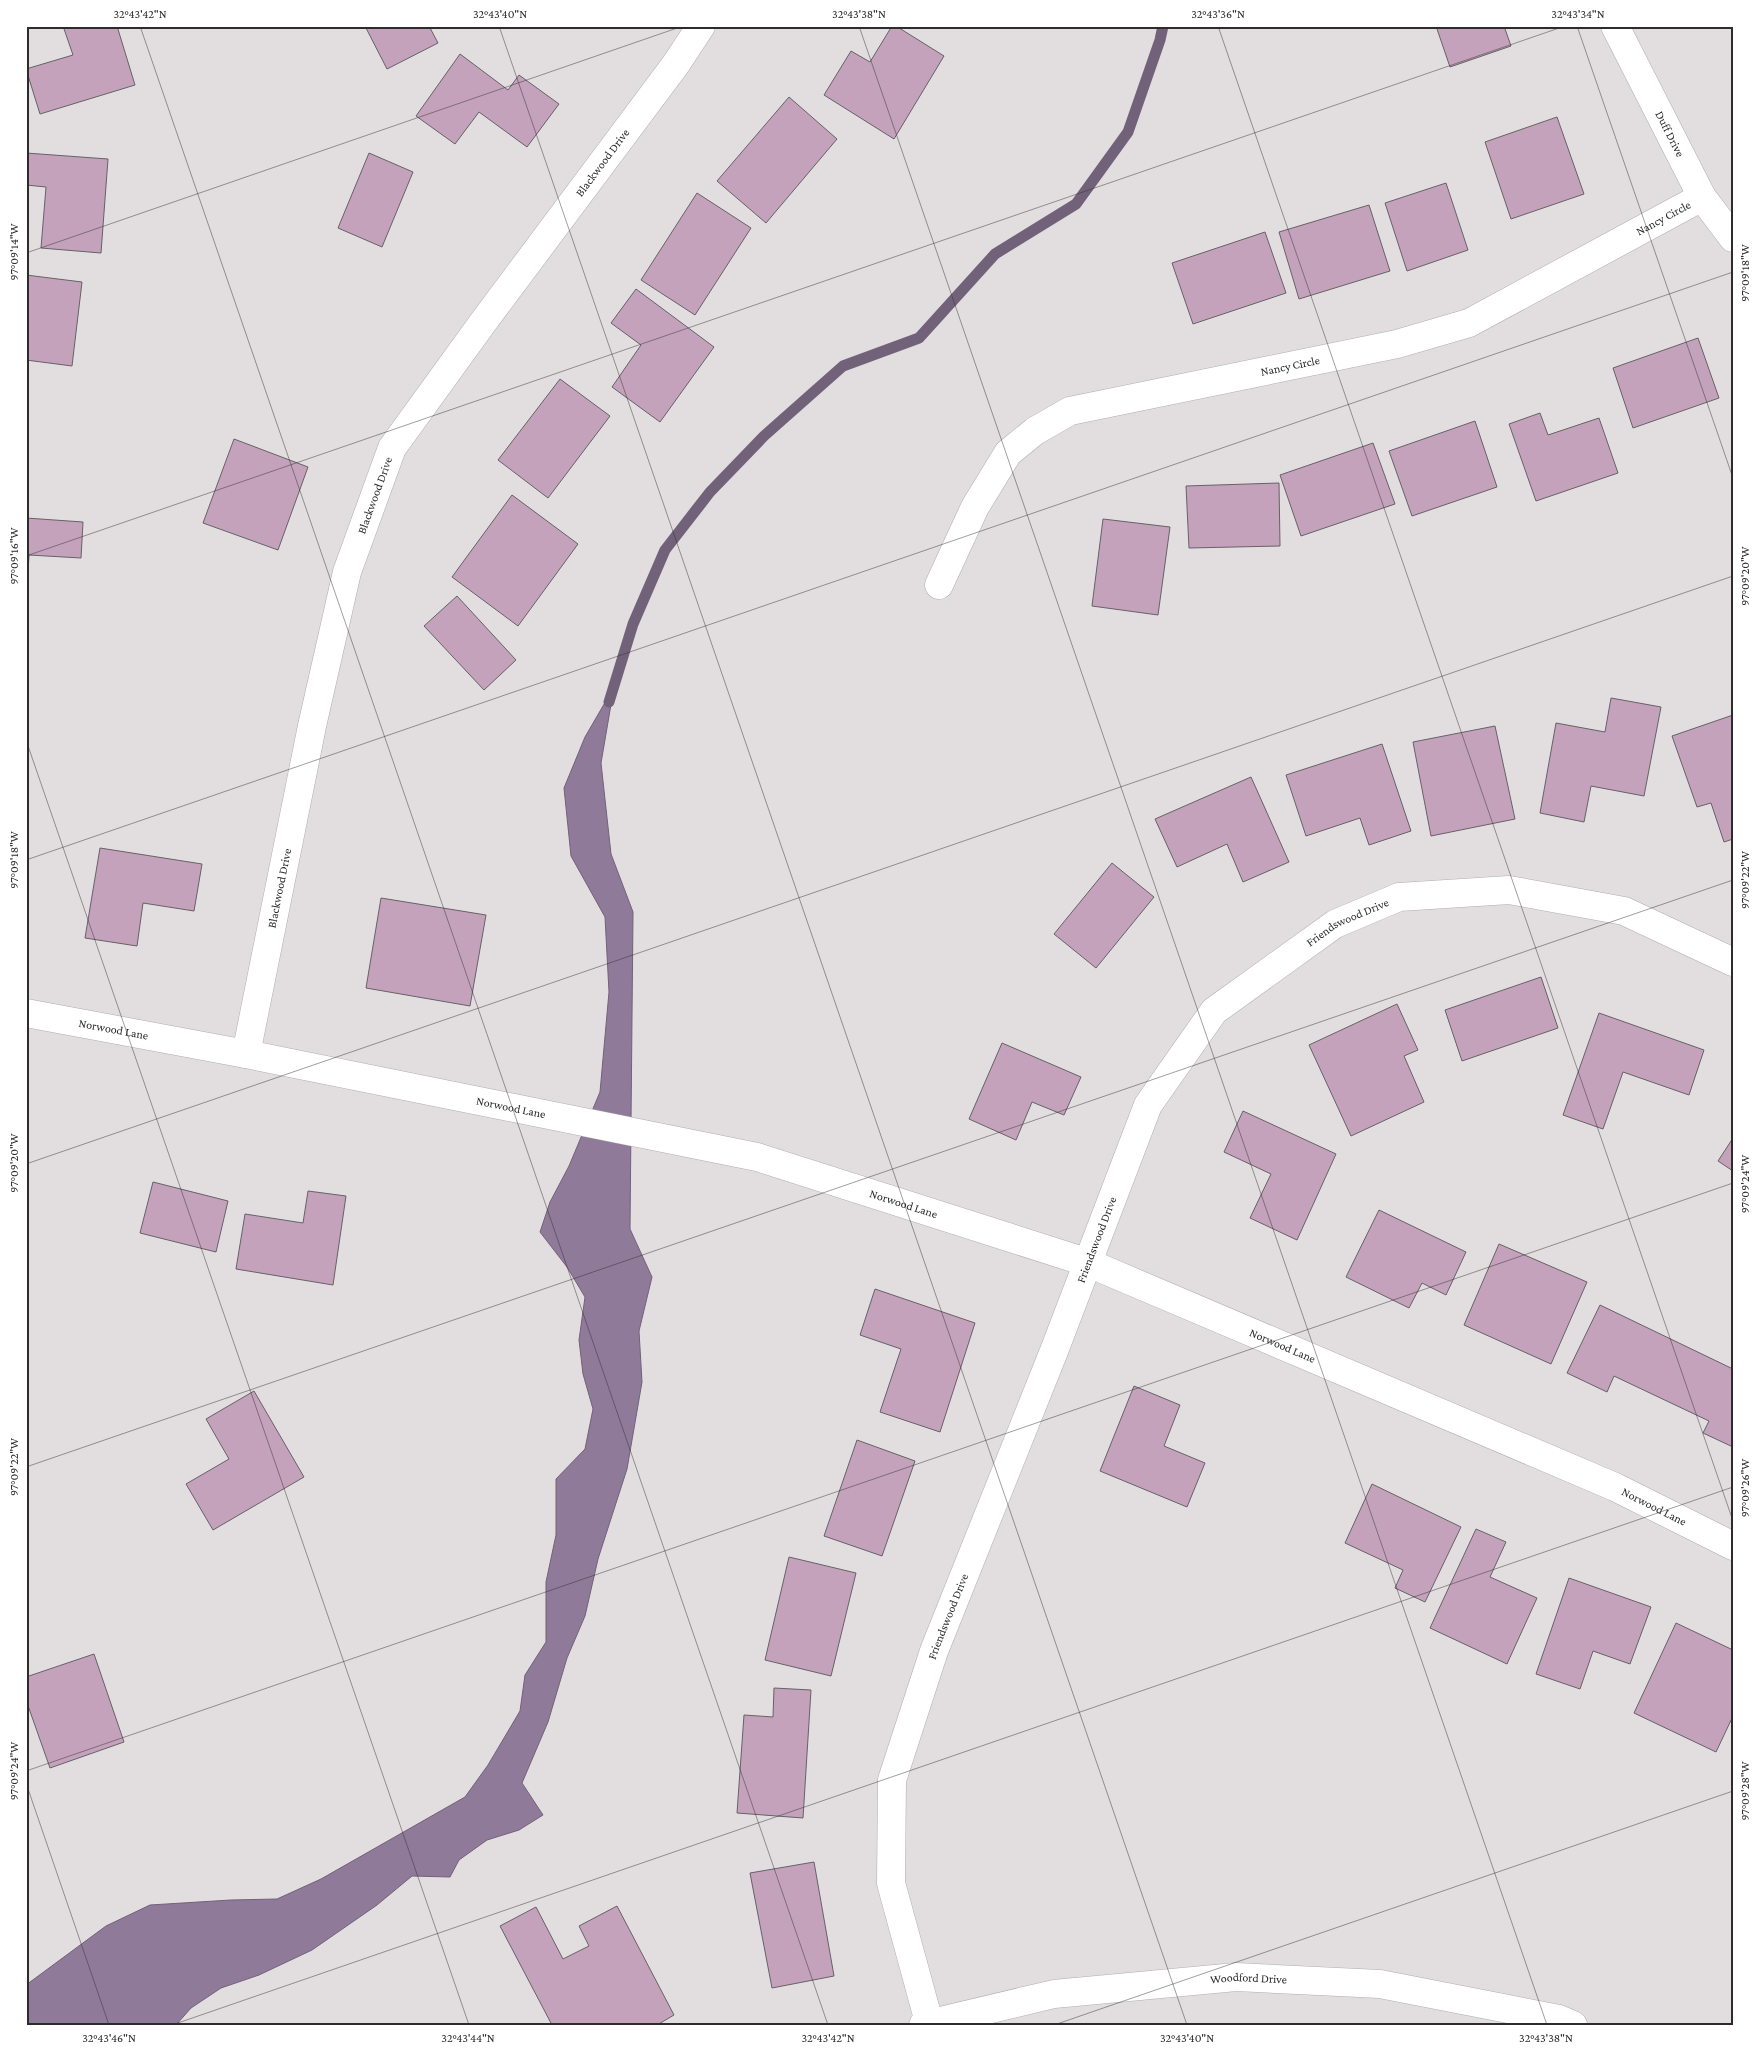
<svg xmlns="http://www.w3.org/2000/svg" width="1759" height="2051" font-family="'Crimson Pro',serif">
	<rect width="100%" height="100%" fill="#e2dddf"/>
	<path fill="#8f7a9a" stroke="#726279" d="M 614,687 L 601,763 L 611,854 L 633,912 L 630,1229 L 652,1277 L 639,1331 L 642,1382 L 627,1469 L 598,1559 L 585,1616 L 567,1658 L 548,1722 L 522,1783 L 543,1815 L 519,1830 L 487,1840 L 459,1860 L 450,1877 L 412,1876 L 377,1905 L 312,1950 L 259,1975 L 221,1988 L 191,2008 L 176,2025 L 26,2025 L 26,1985 L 106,1926 L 150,1905 L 231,1900 L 277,1899 L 321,1879 L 465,1797 L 488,1765 L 520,1711 L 525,1675 L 546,1642 L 546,1582 L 556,1535 L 556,1479 L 585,1449 L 593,1409 L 583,1374 L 579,1340 L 585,1297 L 567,1267 L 540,1232 L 550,1202 L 569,1166 L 600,1092 L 609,992 L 605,917 L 571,856 L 564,788 L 585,737 Z"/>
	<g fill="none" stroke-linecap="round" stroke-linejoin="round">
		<path stroke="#726279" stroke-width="11" d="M 609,702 L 633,624 L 665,550 L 710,492 L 764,436 L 843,366 L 919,338 L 995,254 L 1076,204 L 1128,132 L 1160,40 L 1163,26"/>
	</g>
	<g fill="#c4a2bb" stroke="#666265">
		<path d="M 63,26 L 117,26 L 135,85 L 40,114 L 26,69 L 73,55 Z"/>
		<path d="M 365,26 L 429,26 L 438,43 L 387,69 Z"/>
		<path d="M 892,26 L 896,26 L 944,56 L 894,139 L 824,95 L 851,51 L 870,62 Z"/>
		<path d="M 1436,26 L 1504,26 L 1511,46 L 1450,67 Z"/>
		<path d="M 460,54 L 508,90 L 519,75 L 559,104 L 527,147 L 479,112 L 455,144 L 416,116 Z"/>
		<path d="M 789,97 L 837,139 L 766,223 L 717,181 Z"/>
		<path d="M 1557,117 L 1584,194 L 1511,219 L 1485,142 Z"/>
		<path d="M 26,153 L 108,159 L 101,253 L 41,248 L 46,187 L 26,185 Z"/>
		<path d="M 369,153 L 413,172 L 382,247 L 338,228 Z"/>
		<path d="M 1446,183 L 1468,250 L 1407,271 L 1385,203 Z"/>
		<path d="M 697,193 L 751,228 L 695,315 L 641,280 Z"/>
		<path d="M 1369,205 L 1390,271 L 1299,299 L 1279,232 Z"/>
		<path d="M 1265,232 L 1286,293 L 1193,324 L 1172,263 Z"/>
		<path d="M 26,275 L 82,282 L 72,366 L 26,360 Z"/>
		<path d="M 636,289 L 714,347 L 660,422 L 612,387 L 641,345 L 611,323 Z"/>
		<path d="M 1698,338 L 1719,398 L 1633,428 L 1613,368 Z"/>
		<path d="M 560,379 L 610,416 L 548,498 L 498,460 Z"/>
		<path d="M 1540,413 L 1548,435 L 1599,418 L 1618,473 L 1536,501 L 1509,424 Z"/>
		<path d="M 1475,421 L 1497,487 L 1412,516 L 1389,451 Z"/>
		<path d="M 234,439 L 308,467 L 278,550 L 203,523 Z"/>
		<path d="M 1373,443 L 1395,504 L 1301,536 L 1280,475 Z"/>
		<path d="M 1279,483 L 1280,546 L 1189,548 L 1186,486 Z"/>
		<path d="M 512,495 L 578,544 L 518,626 L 452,577 Z"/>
		<path d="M 26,518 L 83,522 L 81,558 L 29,555 L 27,590 Z"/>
		<path d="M 1103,519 L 1170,527 L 1158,615 L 1092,606 Z"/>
		<path d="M 457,596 L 516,660 L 484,690 L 424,626 Z"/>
		<path d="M 1611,698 L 1661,707 L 1644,796 L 1591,786 L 1584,822 L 1540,813 L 1556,723 L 1605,732 Z"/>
		<path d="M 1733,715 L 1733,839 L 1724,842 L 1711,803 L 1697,807 L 1672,736 Z"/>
		<path d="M 1495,726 L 1515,819 L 1431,836 L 1413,742 Z"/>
		<path d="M 1382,744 L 1411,831 L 1369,845 L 1360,818 L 1306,836 L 1286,775 Z"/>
		<path d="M 1251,777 L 1289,862 L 1243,882 L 1227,844 L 1177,867 L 1155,819 Z"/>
		<path d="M 100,848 L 202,864 L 194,911 L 143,903 L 137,946 L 85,938 Z"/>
		<path d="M 1112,863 L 1154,897 L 1096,968 L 1054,934 Z"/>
		<path d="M 381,898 L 486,915 L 470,1006 L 366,988 Z"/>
		<path d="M 1541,977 L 1558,1028 L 1462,1061 L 1445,1010 Z"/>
		<path d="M 1397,1004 L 1418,1050 L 1404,1056 L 1424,1102 L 1351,1136 L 1309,1045 Z"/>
		<path d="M 1599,1013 L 1704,1050 L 1689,1095 L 1623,1072 L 1603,1129 L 1563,1115 Z"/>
		<path d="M 1002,1043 L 1081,1077 L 1064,1115 L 1032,1102 L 1016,1140 L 969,1119 Z"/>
		<path d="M 1243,1111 L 1336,1154 L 1297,1240 L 1250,1218 L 1271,1174 L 1224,1152 Z"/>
		<path d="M 1733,1138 L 1733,1171 L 1718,1161 Z"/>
		<path d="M 153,1182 L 228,1201 L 216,1252 L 140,1233 Z"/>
		<path d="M 308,1191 L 346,1196 L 333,1285 L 236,1269 L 245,1214 L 303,1223 Z"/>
		<path d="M 1379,1210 L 1466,1252 L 1446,1295 L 1422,1283 L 1409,1308 L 1346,1277 Z"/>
		<path d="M 1499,1244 L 1587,1282 L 1551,1364 L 1464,1325 Z"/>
		<path d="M 875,1289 L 975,1323 L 940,1432 L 880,1412 L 901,1349 L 860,1335 Z"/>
		<path d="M 1600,1305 L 1733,1369 L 1733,1447 L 1703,1433 L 1709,1421 L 1614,1376 L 1607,1392 L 1567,1373 Z"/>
		<path d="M 1134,1386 L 1180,1405 L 1164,1446 L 1205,1463 L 1187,1507 L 1100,1471 Z"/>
		<path d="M 254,1391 L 304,1477 L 213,1530 L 186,1484 L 229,1459 L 206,1419 Z"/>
		<path d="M 857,1440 L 915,1461 L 882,1556 L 824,1536 Z"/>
		<path d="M 1372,1484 L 1461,1527 L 1425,1602 L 1395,1588 L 1403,1570 L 1345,1543 Z"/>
		<path d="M 1476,1529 L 1506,1542 L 1490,1577 L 1537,1598 L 1507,1664 L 1430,1628 Z"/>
		<path d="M 789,1557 L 856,1573 L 831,1676 L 765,1660 Z"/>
		<path d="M 1569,1578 L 1651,1607 L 1630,1664 L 1593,1651 L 1580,1689 L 1536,1674 Z"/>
		<path d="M 1676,1623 L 1733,1650 L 1733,1716 L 1716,1752 L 1634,1713 Z"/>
		<path d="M 94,1654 L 124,1742 L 50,1768 L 26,1700 L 26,1677 Z"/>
		<path d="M 774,1688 L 811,1690 L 803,1818 L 737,1813 L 744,1715 L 773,1717 Z"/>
		<path d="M 814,1862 L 834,1976 L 772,1988 L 750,1873 Z"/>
		<path d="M 617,1906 L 674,2015 L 657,2025 L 552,2025 L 500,1926 L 536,1907 L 563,1959 L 589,1946 L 579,1926 Z"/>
	</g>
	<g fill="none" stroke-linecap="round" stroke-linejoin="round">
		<g stroke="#b2adaf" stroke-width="29">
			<g id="minor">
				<path id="s1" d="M 1615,26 L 1702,197 L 1733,238"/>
				<path id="s2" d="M 939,585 L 975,507 L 1008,453 L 1035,431 L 1070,411 L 1397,344 L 1469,323 L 1702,197"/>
				<path id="s3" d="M 246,1054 L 312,726 L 347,572 L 392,448 L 484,321 L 676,64 L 701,26"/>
				<path id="s4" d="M 929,2022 L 891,1883 L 892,1780 L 934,1651 L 1054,1351 L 1148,1105 L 1214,1011 L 1335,924 L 1399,897 L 1509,890 L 1624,911 L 1733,962"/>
				<path id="s5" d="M 923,2025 L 1054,1994 L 1236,1977 L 1380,1984 L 1559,2019 L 1573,2025"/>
			</g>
		</g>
		<g stroke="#b2adaf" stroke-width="29">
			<g id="tertiary">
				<path id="s6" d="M 26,1013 L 246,1054 L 757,1157 L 1086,1262 L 1615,1487 L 1733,1546"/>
			</g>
		</g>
		<use href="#minor" stroke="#fff" stroke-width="28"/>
		<use href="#tertiary" stroke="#fff" stroke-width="28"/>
	</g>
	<path fill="none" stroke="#2d2b2c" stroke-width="1" stroke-opacity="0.45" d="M 140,26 L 828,2025M 499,26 L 1187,2025M 859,26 L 1547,2025M 1218,26 L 1733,1521M 1577,26 L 1733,478M 26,253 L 683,26M 26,556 L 1565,26M 26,740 L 469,2025M 26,860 L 1733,272M 26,1164 L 1733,576M 26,1467 L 1733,880M 26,1771 L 1733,1183M 26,1783 L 109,2025M 172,2025 L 1733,1487M 1054,2025 L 1733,1791"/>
	<g text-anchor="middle" stroke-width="5" stroke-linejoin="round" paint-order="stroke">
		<g font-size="12" fill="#2d2b2c" stroke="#fff">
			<text dy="4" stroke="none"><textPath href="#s1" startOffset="121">Duff Drive</textPath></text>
			<text dy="4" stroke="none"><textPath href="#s3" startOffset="979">Blackwood Drive</textPath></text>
			<text dy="4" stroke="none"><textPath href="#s2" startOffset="854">Nancy Circle</textPath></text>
			<text dy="4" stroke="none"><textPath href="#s2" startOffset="449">Nancy Circle</textPath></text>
			<text dy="4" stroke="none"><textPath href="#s3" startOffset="574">Blackwood Drive</textPath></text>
			<text dy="4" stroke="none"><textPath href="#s3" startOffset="169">Blackwood Drive</textPath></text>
			<text dy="4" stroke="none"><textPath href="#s4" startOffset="1245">Friendswood Drive</textPath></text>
			<text dy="4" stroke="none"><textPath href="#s6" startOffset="89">Norwood Lane</textPath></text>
			<text dy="4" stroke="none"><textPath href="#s6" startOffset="494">Norwood Lane</textPath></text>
			<text dy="4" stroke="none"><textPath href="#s6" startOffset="899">Norwood Lane</textPath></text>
			<text dy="4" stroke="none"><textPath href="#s4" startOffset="825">Friendswood Drive</textPath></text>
			<text dy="4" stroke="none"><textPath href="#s6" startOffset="1304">Norwood Lane</textPath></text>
			<text dy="4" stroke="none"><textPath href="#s6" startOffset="1709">Norwood Lane</textPath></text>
			<text dy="4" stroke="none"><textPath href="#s4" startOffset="420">Friendswood Drive</textPath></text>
			<text dy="4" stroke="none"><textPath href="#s5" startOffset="330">Woodford Drive</textPath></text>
		</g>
	</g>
	<rect width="1759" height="2051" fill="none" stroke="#ffffff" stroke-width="55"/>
	<rect x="28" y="28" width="1704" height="1996" fill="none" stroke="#2d2b2c" stroke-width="2"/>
	<g font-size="12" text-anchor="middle" fill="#2d2b2c">
		<text x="140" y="18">32°43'42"N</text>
		<text x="500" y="18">32°43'40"N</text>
		<text x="859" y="18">32°43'38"N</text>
		<text x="1218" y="18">32°43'36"N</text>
		<text x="1578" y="18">32°43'34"N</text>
		<text transform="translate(14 252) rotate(-90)" y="4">97°09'14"W</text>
		<text transform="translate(1745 273) rotate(-90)" y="4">97°09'18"W</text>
		<text transform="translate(14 556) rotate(-90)" y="4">97°09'16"W</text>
		<text transform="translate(1745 576) rotate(-90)" y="4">97°09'20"W</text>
		<text transform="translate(14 860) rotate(-90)" y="4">97°09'18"W</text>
		<text transform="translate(1745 880) rotate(-90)" y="4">97°09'22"W</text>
		<text transform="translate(14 1163) rotate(-90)" y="4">97°09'20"W</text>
		<text transform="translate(1745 1184) rotate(-90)" y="4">97°09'24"W</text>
		<text transform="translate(14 1467) rotate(-90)" y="4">97°09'22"W</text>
		<text transform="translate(1745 1488) rotate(-90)" y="4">97°09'26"W</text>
		<text transform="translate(14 1771) rotate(-90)" y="4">97°09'24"W</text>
		<text transform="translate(1745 1791) rotate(-90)" y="4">97°09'28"W</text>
		<text x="109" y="2042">32°43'46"N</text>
		<text x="468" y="2042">32°43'44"N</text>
		<text x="828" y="2042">32°43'42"N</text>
		<text x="1187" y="2042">32°43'40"N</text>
		<text x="1546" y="2042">32°43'38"N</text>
	</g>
</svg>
